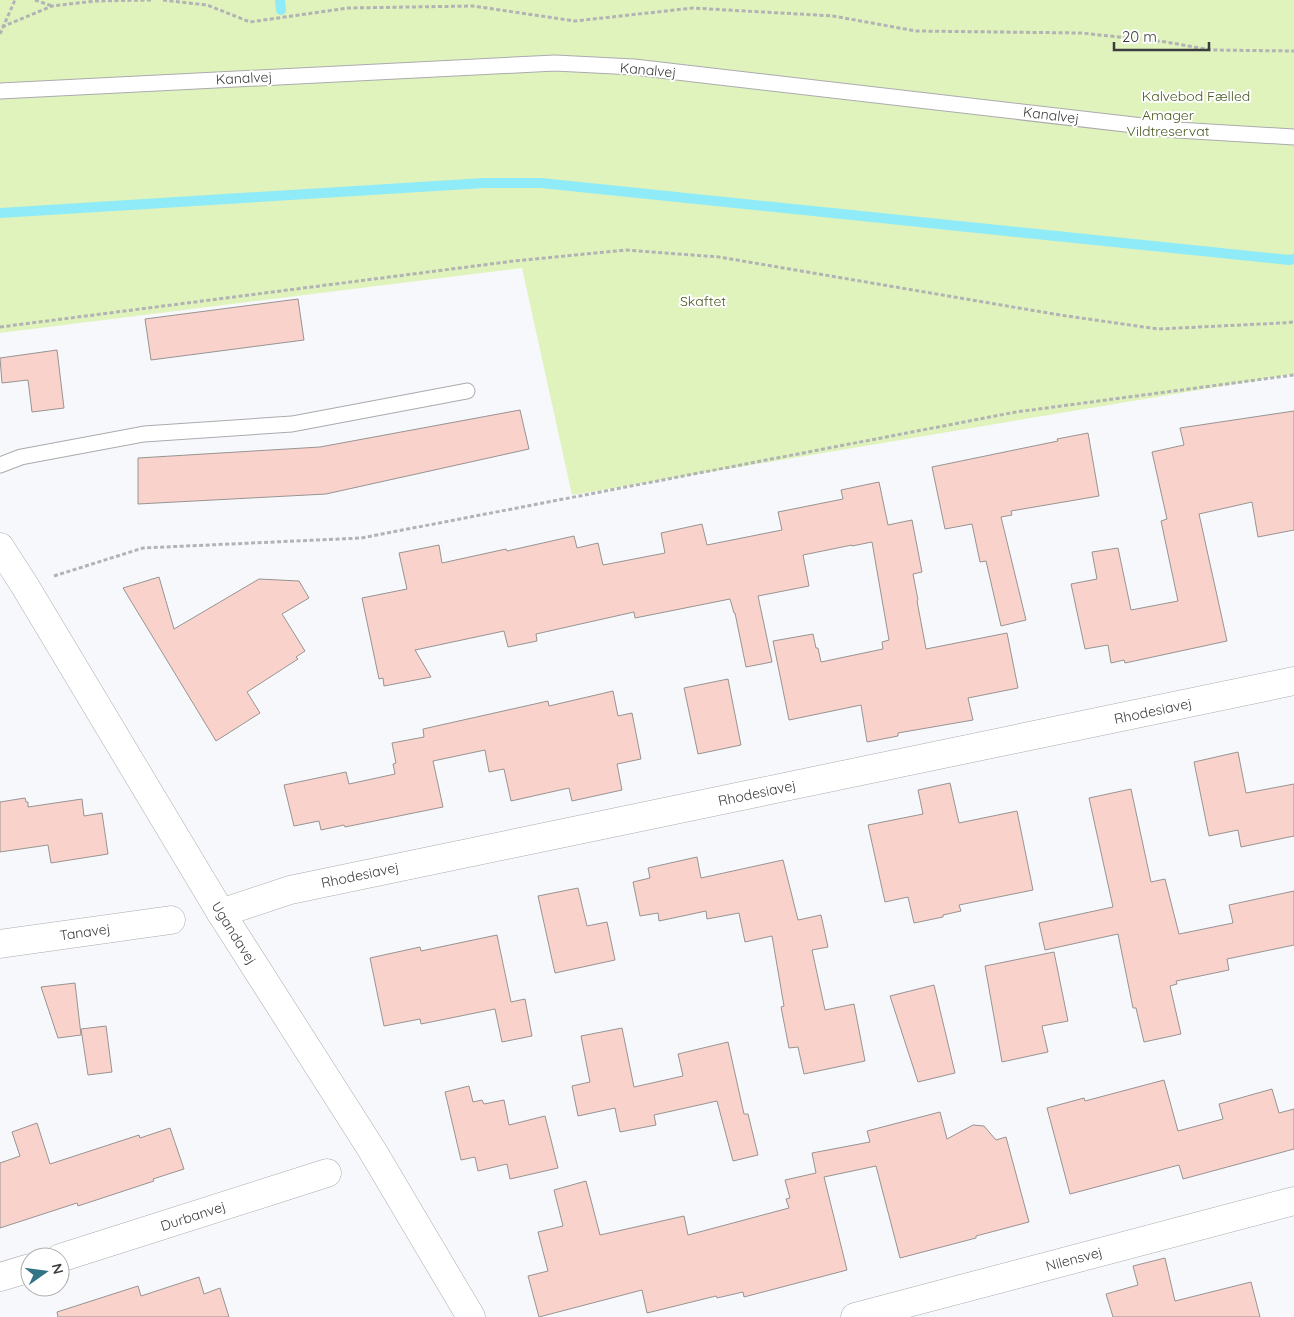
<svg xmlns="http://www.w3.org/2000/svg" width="1294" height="1317" font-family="Quicksand,sans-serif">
	<rect width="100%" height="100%" fill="#f7f8fb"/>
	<path fill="#e0f3bc" d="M 0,0 L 1294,0 L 1294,374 L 572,495 L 522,268 L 0,333 Z"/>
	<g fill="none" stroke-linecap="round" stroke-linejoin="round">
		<g stroke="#8febf8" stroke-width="10">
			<path d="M 280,0 L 281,10"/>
			<path d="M 0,213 L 484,183 L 541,183 L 1289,260 L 1294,259"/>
		</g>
	</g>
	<g fill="#f9d2cb" stroke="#989493">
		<path d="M 298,299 L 304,340 L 151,360 L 145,319 Z"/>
		<path d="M 57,350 L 64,408 L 32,412 L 28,380 L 2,383 L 0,358 Z"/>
		<path d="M 520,410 L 529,449 L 326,494 L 138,504 L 138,458 L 320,447 Z"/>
		<path d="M 1294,411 L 1294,530 L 1258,537 L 1252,502 L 1199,514 L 1227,641 L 1125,663 L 1124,660 L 1111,663 L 1108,645 L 1085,649 L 1071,584 L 1097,579 L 1092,552 L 1118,548 L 1131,610 L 1178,601 L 1161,521 L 1167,519 L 1152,452 L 1184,445 L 1180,428 Z"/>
		<path d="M 1088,433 L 1099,496 L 1011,511 L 1012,515 L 1001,517 L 1026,620 L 1001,626 L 986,561 L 980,562 L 972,524 L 945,529 L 932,467 L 1058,441 L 1057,439 Z"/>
		<path d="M 879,482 L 888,525 L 912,520 L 922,572 L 913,574 L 918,600 L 917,601 L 926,649 L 1007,633 L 1018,688 L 968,698 L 973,720 L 898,733 L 898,736 L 867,742 L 861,705 L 789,720 L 773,641 L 813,634 L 816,648 L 818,648 L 821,662 L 883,649 L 882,642 L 889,640 L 872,542 L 852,546 L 852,545 L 803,555 L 809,586 L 758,596 L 772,662 L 746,667 L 735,613 L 734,613 L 730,599 L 635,618 L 634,612 L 536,634 L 537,641 L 508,647 L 504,631 L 415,650 L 431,677 L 384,686 L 383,678 L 379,679 L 362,598 L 407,589 L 399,553 L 439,545 L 442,563 L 506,549 L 507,551 L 574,536 L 577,548 L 598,543 L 603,565 L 665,553 L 661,533 L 702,524 L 707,545 L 782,530 L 778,512 L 843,499 L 841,490 Z"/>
		<path d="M 159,577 L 174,629 L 259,579 L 299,581 L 309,598 L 282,614 L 305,651 L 296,657 L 298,659 L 247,692 L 260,713 L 216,741 L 123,588 Z"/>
		<path d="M 728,679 L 741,745 L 698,754 L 684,688 Z"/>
		<path d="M 613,691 L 618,716 L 632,713 L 641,759 L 617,764 L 622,790 L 572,801 L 569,788 L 511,801 L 504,769 L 489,772 L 485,750 L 433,761 L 443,807 L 345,827 L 344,825 L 321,830 L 319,821 L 294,826 L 284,785 L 346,772 L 349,784 L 395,774 L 393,764 L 396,763 L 392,743 L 424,737 L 423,729 L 548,701 L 549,706 Z"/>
		<path d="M 1238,752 L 1246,793 L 1294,784 L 1294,836 L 1241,847 L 1238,830 L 1209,836 L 1194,762 Z"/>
		<path d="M 950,783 L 959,823 L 1017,811 L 1033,890 L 959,905 L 961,911 L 943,915 L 943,917 L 914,923 L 908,897 L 885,902 L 868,825 L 923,814 L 918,790 Z"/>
		<path d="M 1131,789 L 1151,882 L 1165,879 L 1179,934 L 1233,923 L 1229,905 L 1294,891 L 1294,945 L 1227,959 L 1229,970 L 1176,981 L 1177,984 L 1170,986 L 1181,1034 L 1144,1042 L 1136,1008 L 1133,1008 L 1118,934 L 1045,950 L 1039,923 L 1113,907 L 1089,798 Z"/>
		<path d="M 25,798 L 26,802 L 28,802 L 28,807 L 82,799 L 84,816 L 102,813 L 108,854 L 51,863 L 48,845 L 0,852 L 0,802 Z"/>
		<path d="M 697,857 L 701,878 L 783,860 L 798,920 L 821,915 L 828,947 L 812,950 L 825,1010 L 854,1004 L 865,1061 L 804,1074 L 798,1047 L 789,1048 L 781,1007 L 784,1006 L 772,936 L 745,942 L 739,913 L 707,919 L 706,911 L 659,921 L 658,913 L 640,916 L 633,882 L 650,878 L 648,868 Z"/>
		<path d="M 578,888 L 587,926 L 607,922 L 615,960 L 555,973 L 538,896 Z"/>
		<path d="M 497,935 L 511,1002 L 525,999 L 532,1036 L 502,1042 L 495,1009 L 421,1024 L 420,1019 L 384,1026 L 370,958 L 420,947 L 421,951 Z"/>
		<path d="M 1054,952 L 1068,1021 L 1042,1026 L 1048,1052 L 1002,1062 L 985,966 Z"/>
		<path d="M 75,983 L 81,1035 L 58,1038 L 41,987 Z"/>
		<path d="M 934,985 L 955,1073 L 918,1082 L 890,996 Z"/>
		<path d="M 106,1026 L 112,1072 L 88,1075 L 81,1029 Z"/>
		<path d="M 622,1028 L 634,1087 L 683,1076 L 678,1054 L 728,1042 L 744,1114 L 748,1114 L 758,1155 L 733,1161 L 717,1101 L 654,1115 L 656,1125 L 620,1132 L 615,1108 L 578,1116 L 572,1086 L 590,1082 L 581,1036 Z"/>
		<path d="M 1164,1080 L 1178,1131 L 1223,1119 L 1219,1104 L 1272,1089 L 1279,1113 L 1294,1109 L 1294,1149 L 1183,1179 L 1179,1165 L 1070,1194 L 1047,1108 L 1084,1098 L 1085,1101 Z"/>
		<path d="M 469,1086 L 473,1102 L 482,1100 L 484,1104 L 504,1100 L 509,1125 L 545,1116 L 558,1168 L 510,1179 L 507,1164 L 478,1171 L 475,1157 L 461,1160 L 445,1092 Z"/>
		<path d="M 940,1112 L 947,1139 L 973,1125 L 984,1126 L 996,1140 L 1006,1137 L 1029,1222 L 976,1236 L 976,1238 L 900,1258 L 876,1166 L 824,1177 L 847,1270 L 744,1297 L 743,1292 L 717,1298 L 716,1296 L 647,1313 L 642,1290 L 539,1317 L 528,1276 L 548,1271 L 538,1232 L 563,1226 L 554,1190 L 586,1181 L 600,1235 L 684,1216 L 688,1235 L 789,1208 L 786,1199 L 790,1198 L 785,1180 L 816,1173 L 812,1153 L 870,1142 L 867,1131 Z"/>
		<path d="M 37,1123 L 50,1164 L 139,1135 L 140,1138 L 170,1128 L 184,1169 L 153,1179 L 154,1181 L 78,1206 L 77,1203 L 0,1228 L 0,1163 L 20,1156 L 12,1132 Z"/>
		<path d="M 1165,1258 L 1175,1301 L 1251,1282 L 1260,1317 L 1113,1317 L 1106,1294 L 1138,1285 L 1133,1266 Z"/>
		<path d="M 199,1277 L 204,1294 L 220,1288 L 229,1317 L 58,1317 L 57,1312 L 138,1286 L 141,1296 Z"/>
	</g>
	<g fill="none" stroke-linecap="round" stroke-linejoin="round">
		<g stroke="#ababaf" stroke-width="17">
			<g id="service">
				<path d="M 0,91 L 555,63 L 634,67 L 1177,130 L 1294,137"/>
				<path d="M 0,465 L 21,457 L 144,434 L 292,424 L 467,391"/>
			</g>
		</g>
		<g stroke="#ababaf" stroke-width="29">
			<g id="minor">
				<path d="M 0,547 L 25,586 L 221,913 L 372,1150 L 471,1317"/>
				<path d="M 221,913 L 290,890 L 1294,681"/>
				<path d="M 0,944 L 171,920"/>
				<path d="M 60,1258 L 327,1173"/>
				<path d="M 0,1277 L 30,1268"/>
				<path d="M 855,1317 L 1294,1201"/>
			</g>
		</g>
		<g stroke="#b2b3b5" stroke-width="3" stroke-dasharray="4 2.5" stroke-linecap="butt">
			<path d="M 35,0 L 52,6"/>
			<path d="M 163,0 L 207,5 L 250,22 L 348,8 L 473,6 L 575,21 L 693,8 L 833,16 L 916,31 L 1081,33 L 1166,42 L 1211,50 L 1294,51"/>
			<path d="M 2,27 L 52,6 L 96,1 L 151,0"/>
			<path d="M 0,34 L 15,0"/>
			<path d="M 0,327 L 514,261 L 626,250 L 719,257 L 1060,315 L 1158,329 L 1282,323 L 1294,322"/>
			<path d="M 54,576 L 143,548 L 361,538 L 1016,412 L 1294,375"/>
		</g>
		<use href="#service" stroke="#fff" stroke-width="15"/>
		<use href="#minor" stroke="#fff" stroke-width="28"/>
	</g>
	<g text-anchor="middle" stroke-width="4" stroke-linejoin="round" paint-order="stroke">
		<g font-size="14" fill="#3c3c3e" stroke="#fff">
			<text transform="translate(648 70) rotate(5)" y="5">Kanalvej</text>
			<text transform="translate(244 78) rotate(-3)" y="5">Kanalvej</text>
			<text transform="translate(1051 115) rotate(7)" y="5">Kanalvej</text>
			<text transform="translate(1153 711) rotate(-12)" y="5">Rhodesiavej</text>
			<text transform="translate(757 793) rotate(-12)" y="5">Rhodesiavej</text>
			<text transform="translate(360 875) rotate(-12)" y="5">Rhodesiavej</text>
			<text transform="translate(85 932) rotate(-8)" y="5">Tanavej</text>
			<text transform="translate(234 933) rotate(58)" y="5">Ugandavej</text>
			<text transform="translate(193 1216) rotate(-18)" y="5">Durbanvej</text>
			<text transform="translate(1074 1259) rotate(-15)" y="5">Nilensvej</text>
		</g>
		<g font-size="14" fill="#48591f" stroke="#fff">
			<text x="1196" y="101">Kalvebod Fælled</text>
			<text x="1168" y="120">Amager<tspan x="1168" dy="16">Vildtreservat</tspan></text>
			<text x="703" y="306">Skaftet</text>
		</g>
	</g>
	<g transform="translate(45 1272) rotate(76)"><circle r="24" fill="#ffffff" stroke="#b1b1b2"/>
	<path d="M0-4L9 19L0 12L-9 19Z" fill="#327486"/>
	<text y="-8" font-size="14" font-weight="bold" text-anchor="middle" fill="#3c3c3e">N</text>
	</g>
	<path d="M1114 42v8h95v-8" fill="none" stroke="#3c3c3e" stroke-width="2.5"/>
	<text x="1122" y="42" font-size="15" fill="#3c3c3e" stroke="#ffffff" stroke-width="4" paint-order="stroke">20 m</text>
</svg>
